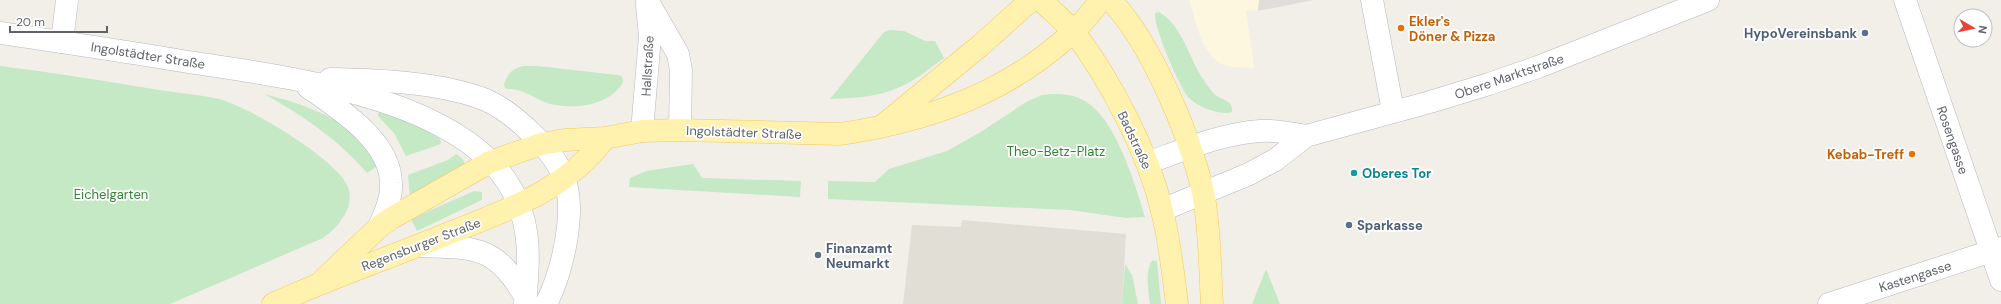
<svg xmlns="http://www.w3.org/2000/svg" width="2001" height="304" font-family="'DM Sans',sans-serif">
	<rect width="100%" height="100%" fill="#f1efe8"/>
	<path fill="#fef7e0" d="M 1189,0 L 1259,0 L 1258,11 L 1246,10 L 1254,68 L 1232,67 L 1219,63 L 1212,57 L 1202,42 Z"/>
	<path fill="#e0deda" d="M 1259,0 L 1314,0 L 1258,11 Z"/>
	<path fill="#e1ded6" d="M 962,220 L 1126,234 L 1122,304 L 903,304 L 912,225 L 961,227 Z"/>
	<g fill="#c5e8c5">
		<path d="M 1159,12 C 1182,25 1189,58 1203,79 C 1206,84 1210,89 1214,94 C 1221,100 1234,100 1232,112 C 1221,116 1198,107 1189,98 C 1180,88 1153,26 1155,13 Z"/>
		<path d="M 890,30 L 904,31 L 925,41 L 935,41 L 944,58 C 930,68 916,80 900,87 C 879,97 853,98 830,99 L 884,32 Z"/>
		<path d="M 0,66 C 49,72 98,80 147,88 C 171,92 196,94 219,99 C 248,106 338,160 348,187 C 355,207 339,227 323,238 L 170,304 L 0,304 Z"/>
		<path d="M 524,66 L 538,66 L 617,75 L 622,76 L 623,82 C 611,105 575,110 551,104 C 541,102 533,95 523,92 C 518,89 511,90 505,88 L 504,84 C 508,73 513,68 524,66 Z"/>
		<path d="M 264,94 C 296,102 334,114 358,137 C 366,145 372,156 379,165 L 367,173 C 339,140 302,115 264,94 Z"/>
		<path d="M 1052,94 C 1064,94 1075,95 1085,101 C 1116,119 1135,184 1145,217 L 1126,218 L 1070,210 L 828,199 L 828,181 L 875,182 L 889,169 L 947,151 L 979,133 L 1028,101 L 1042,95 Z"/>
		<path d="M 379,109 L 418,125 L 440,139 L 441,144 L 406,156 L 394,133 L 378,116 Z"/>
		<path d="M 456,154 L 463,159 L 465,165 L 410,197 L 408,175 L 448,160 Z"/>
		<path d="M 693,164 L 702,178 L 801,181 L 800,197 L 629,187 L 630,178 L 646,171 Z"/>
		<path d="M 474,191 L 482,192 L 482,200 L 417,231 L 411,219 Z"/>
		<path d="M 1153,260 L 1157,262 L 1161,304 L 1150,304 C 1149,292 1144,269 1153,260 Z"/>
		<path d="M 1125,264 L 1132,275 L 1138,304 L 1122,304 Z"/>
		<path d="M 1266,269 L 1280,304 L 1252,304 Z"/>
	</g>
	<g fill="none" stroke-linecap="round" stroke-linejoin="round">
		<g stroke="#b5b8bc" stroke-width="23">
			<g id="minor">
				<path d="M 647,0 L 678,54 L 681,70 L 680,130"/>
				<path d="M 1372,0 L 1393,111"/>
				<path d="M 1905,0 L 2001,280"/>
				<path d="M 0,33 C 61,42 121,51 182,61 C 278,76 460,95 512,190 C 532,226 529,264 525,304"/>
				<path d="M 62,42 L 67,0"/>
				<path d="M 330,79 C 378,80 441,82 486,100 C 513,112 554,150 564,178 C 577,211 562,273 546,304"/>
				<path d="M 308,87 C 339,109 390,140 391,183 C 392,198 385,213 379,227"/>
				<path d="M 642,131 L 650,37 L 647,5"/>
				<path d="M 1147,163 C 1181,151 1223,133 1260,131 C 1275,130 1291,133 1306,136"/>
				<path d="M 1162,210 L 1249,174 L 1275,160 L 1306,136 L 1430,102 L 1489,84 L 1538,67 L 1708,0"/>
				<path d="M 418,246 C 475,248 495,244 526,298"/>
				<path d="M 1829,304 L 2001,248"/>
			</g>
		</g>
		<g stroke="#f2c960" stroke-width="23">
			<g id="major">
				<path d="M 1041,0 C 1052,11 1064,21 1074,32 C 1110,79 1149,154 1162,211 C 1170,242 1173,273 1177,304"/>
				<path d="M 1110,0 C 1150,39 1197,149 1205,204 C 1210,237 1210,271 1212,304"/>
				<path d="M 886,123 L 982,44 L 1031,0"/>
				<path d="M 322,281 L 379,227 L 390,219 L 490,162 L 541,144 L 565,140 L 605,138 L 642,131 L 680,130 L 839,134 C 857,132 875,128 893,124 C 961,108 1020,81 1073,32 C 1083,23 1092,11 1101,0"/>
				<path d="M 273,304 C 330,278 389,258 447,234 C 505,211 567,190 605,138"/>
			</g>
		</g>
		<use href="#minor" stroke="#fff" stroke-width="22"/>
		<use href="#major" stroke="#fff2af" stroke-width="22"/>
	</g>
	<g fill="#e8710a" stroke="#fff" stroke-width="1.5">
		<circle cx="1401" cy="28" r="4"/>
		<circle cx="1912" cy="154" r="4"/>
	</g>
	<g fill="#5c6f8a" stroke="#fff" stroke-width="1.5">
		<circle cx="1865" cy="33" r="4"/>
		<circle cx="1349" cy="225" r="4"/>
		<circle cx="818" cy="255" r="4"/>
	</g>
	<circle fill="#0f9aa8" stroke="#fff" stroke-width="1.5" cx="1354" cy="173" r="4"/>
	<g text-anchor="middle" stroke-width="3.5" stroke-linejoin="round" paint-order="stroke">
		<g font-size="13" font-weight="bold" fill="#c56008" stroke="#fff" text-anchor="start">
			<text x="1409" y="26">Ekler's<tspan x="1409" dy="15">Döner &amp; Pizza</tspan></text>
			<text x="1904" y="159" text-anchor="end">Kebab-Treff</text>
		</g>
		<g font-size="13" font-weight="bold" fill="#4e5e75" stroke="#fff" text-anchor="start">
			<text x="1857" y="38" text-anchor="end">HypoVereinsbank</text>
			<text x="1357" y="230">Sparkasse</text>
			<text x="826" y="253">Finanzamt<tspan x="826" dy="15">Neumarkt</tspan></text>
		</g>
		<g font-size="13" fill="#5f6368" stroke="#fff">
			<text transform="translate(148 55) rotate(9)" y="5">Ingolstädter Straße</text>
			<text transform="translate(647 66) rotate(-87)" y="5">Hallstraße</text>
			<text transform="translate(1509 76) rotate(-19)" y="5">Obere Marktstraße</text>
			<text transform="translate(744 132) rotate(2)" y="5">Ingolstädter Straße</text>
			<text transform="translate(1135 140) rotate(65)" y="5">Badstraße</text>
			<text transform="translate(1953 140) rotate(71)" y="5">Rosengasse</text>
			<text transform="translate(421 244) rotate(-21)" y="5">Regensburger Straße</text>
			<text transform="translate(1915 276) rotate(-18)" y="5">Kastengasse</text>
		</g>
		<g font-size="13" fill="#348238" stroke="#fff">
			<text x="1056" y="156">Theo-Betz-Platz</text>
			<text x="111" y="199">Eichelgarten</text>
		</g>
		<g font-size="13" font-weight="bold" fill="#0d838f" stroke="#fff" text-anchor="start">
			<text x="1362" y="178">Oberes Tor</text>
		</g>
	</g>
	<g transform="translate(1973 28) rotate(99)"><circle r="19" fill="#ffffff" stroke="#bfc1c3"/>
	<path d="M0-3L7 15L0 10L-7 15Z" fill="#ea4335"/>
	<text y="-6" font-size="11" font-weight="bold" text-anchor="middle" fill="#5f6368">N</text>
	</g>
	<path d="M10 26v6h97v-6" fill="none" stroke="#5f6368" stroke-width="2"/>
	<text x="16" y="26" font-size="12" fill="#5f6368" stroke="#ffffff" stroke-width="3" paint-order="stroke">20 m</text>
</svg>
